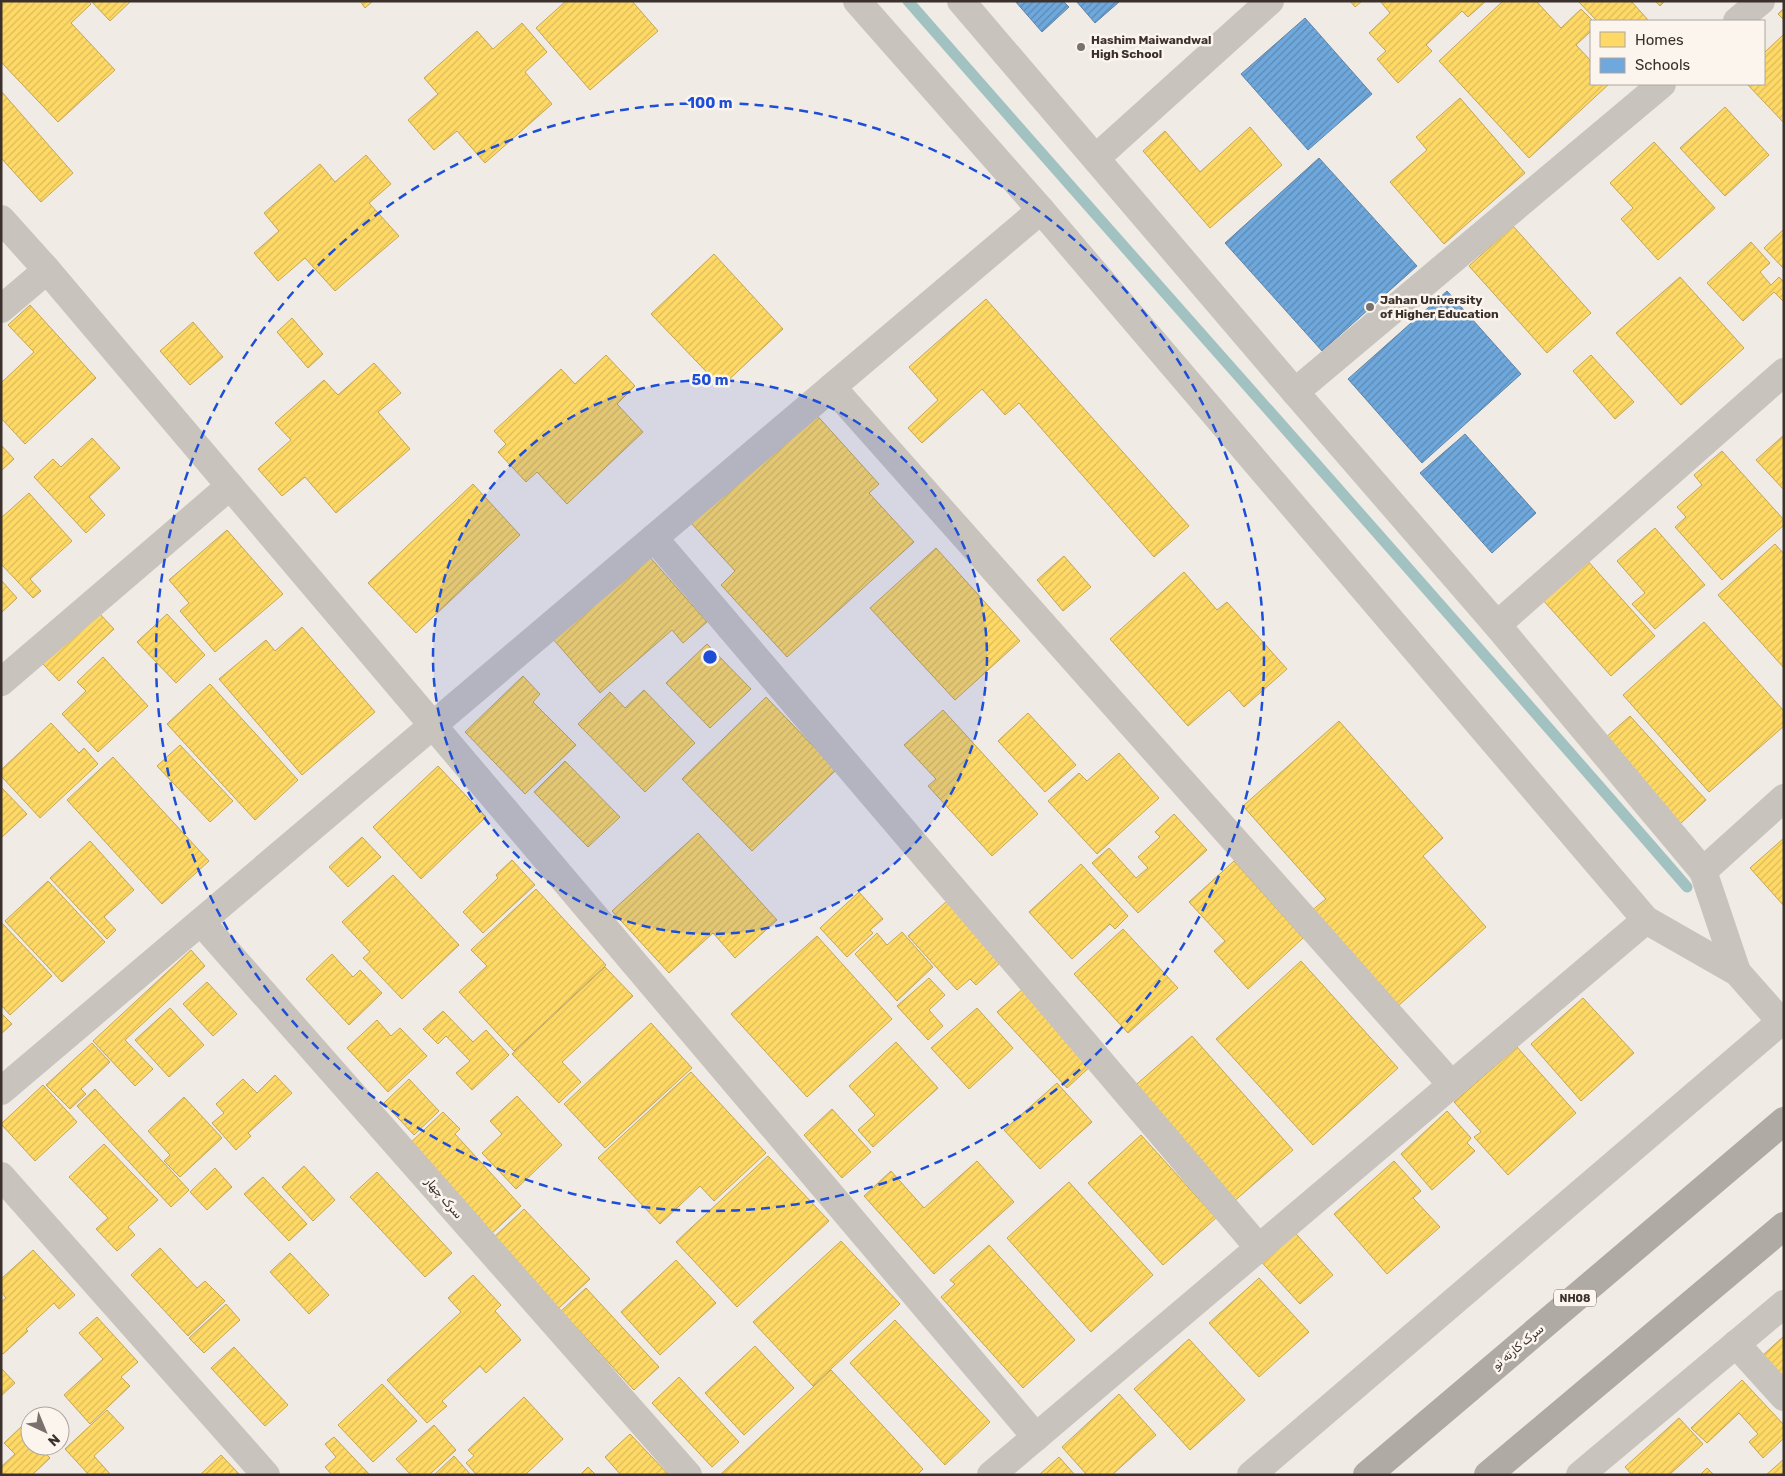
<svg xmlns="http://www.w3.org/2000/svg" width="1785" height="1476" font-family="Rubik,Cairo,sans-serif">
	<defs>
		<pattern id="homes-hatch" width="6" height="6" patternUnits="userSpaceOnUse" patternTransform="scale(1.25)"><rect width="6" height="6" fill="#ffd966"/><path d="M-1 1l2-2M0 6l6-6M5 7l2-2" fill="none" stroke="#dbbb59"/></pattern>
		<pattern id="schools-hatch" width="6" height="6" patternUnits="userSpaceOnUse" patternTransform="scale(1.25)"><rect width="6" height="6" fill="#6fa8dc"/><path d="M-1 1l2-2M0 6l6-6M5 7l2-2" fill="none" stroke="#5c89b3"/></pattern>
	</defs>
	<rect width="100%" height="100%" fill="#f0ebe5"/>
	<g fill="url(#homes-hatch)" stroke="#c4a654">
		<path d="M 1,1 L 88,1 L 91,4 L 71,23 L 115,70 L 58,122 L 1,62 Z"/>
		<path d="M 91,1 L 131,1 L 110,21 Z"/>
		<path d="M 360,1 L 373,1 L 365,8 Z"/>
		<path d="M 566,1 L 632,1 L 658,31 L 590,90 L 536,28 Z"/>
		<path d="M 1350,1 L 1362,1 L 1355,7 Z"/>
		<path d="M 1486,1 L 1468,17 L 1462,11 L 1426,45 L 1432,51 L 1398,83 L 1377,59 L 1386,51 L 1369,33 L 1390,13 L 1380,1 Z"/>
		<path d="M 1503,1 L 1536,1 L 1561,28 L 1581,9 L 1593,21 L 1591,21 L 1591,31 L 1576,45 L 1591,61 L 1591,84 L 1609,84 L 1529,158 L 1439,61 Z"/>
		<path d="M 1578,1 L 1631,1 L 1649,21 L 1597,21 Z"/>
		<path d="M 1655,1 L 1665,1 L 1660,6 Z"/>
		<path d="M 1784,8 L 1784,20 L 1778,14 Z"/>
		<path d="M 522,23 L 547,52 L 525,72 L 552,104 L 485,163 L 457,131 L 434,150 L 408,120 L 438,94 L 424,78 L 477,31 L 493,49 Z"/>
		<path d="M 1784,34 L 1784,123 L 1747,84 L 1764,84 L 1764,53 Z"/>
		<path d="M 1,91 L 73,173 L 41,202 L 1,158 Z"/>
		<path d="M 1460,98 L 1525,173 L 1444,244 L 1390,182 L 1427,150 L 1416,137 Z"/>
		<path d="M 1725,107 L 1769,155 L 1725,196 L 1680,148 Z"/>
		<path d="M 1250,127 L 1282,165 L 1210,228 L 1143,151 L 1165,131 L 1200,172 Z"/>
		<path d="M 1654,142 L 1715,208 L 1658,260 L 1621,219 L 1633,208 L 1610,183 Z"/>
		<path d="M 366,155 L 391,184 L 369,203 L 399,236 L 335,291 L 305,258 L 278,281 L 254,253 L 279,231 L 264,213 L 320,164 L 335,182 Z"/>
		<path d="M 1513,226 L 1591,313 L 1547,353 L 1469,266 Z"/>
		<path d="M 1784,229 L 1784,269 L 1764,248 Z"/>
		<path d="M 1751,242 L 1770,263 L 1760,272 L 1771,285 L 1779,277 L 1784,282 L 1784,302 L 1774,292 L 1743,321 L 1707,283 Z"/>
		<path d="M 714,254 L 783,329 L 721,387 L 651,314 Z"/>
		<path d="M 1680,277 L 1744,348 L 1681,405 L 1616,333 Z"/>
		<path d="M 986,299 L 1189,526 L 1154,557 L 1019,403 L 1005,415 L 982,389 L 922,443 L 908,428 L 938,400 L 909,367 Z"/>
		<path d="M 30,305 L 96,378 L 25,444 L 1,418 L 1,383 L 34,352 L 8,325 Z"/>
		<path d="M 292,318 L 323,354 L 308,368 L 277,332 Z"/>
		<path d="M 193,322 L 223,357 L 190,385 L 160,351 Z"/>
		<path d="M 606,355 L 635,386 L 617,404 L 643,432 L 567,504 L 537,472 L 526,482 L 498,452 L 506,444 L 494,431 L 561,369 L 575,384 Z"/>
		<path d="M 1591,355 L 1634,402 L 1615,419 L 1573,371 Z"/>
		<path d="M 374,363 L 401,393 L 378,412 L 410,449 L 336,513 L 305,477 L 282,496 L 258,469 L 291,440 L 275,423 L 324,380 L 338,395 Z"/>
		<path d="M 813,411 L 879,484 L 869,493 L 914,542 L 787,657 L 721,585 L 735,571 L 690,522 Z"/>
		<path d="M 1784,435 L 1784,490 L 1756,460 Z"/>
		<path d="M 92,438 L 120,468 L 89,497 L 105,515 L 86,533 L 34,477 L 53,459 L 61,467 Z"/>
		<path d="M 1,445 L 14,459 L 1,471 Z"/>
		<path d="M 1722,451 L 1784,520 L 1784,525 L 1722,580 L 1675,527 L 1686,517 L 1677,507 L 1702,485 L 1694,475 Z"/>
		<path d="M 473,484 L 520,535 L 416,633 L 368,583 Z"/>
		<path d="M 29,493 L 72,541 L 30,579 L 41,591 L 33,598 L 1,564 L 1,518 Z"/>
		<path d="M 1655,528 L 1705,585 L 1655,629 L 1632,604 L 1645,593 L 1617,561 Z"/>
		<path d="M 227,530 L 283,594 L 215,652 L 180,611 L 189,603 L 169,580 Z"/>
		<path d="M 1775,544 L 1784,554 L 1784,668 L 1718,595 Z"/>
		<path d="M 936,548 L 1020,641 L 955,700 L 870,608 Z"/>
		<path d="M 648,555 L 707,622 L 683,643 L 672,630 L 600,693 L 553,639 Z"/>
		<path d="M 1064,556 L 1091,587 L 1063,611 L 1037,580 Z"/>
		<path d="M 1586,559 L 1655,636 L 1611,676 L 1542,599 Z"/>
		<path d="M 1184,572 L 1217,610 L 1227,602 L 1287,669 L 1244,707 L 1229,690 L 1188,726 L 1110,639 Z"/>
		<path d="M 1,580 L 17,598 L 1,613 Z"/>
		<path d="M 98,612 L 114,629 L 59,681 L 42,663 Z"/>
		<path d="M 167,614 L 205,655 L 176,683 L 137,642 Z"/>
		<path d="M 1704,622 L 1784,711 L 1784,726 L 1709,792 L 1623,695 Z"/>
		<path d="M 302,627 L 375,712 L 302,775 L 219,679 L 266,640 L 275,651 Z"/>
		<path d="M 707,644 L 751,689 L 710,728 L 666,683 Z"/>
		<path d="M 103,657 L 148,706 L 98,752 L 62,714 L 86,691 L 77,682 Z"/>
		<path d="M 523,676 L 540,694 L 533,702 L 576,745 L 525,794 L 465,732 Z"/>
		<path d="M 210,684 L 298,780 L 255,820 L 167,724 Z"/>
		<path d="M 644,690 L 695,743 L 645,792 L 578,724 L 610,692 L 625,708 Z"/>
		<path d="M 766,697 L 836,770 L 752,851 L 682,779 Z"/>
		<path d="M 943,710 L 1038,814 L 992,856 L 928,786 L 936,779 L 904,745 Z"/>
		<path d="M 1028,713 L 1076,765 L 1045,792 L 998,741 Z"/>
		<path d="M 1630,716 L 1706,800 L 1680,824 L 1604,739 Z"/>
		<path d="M 1339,721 L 1443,838 L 1423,856 L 1486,927 L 1397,1007 L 1311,911 L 1326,899 L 1243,806 Z"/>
		<path d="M 51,723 L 79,753 L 84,748 L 98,764 L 40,818 L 1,776 L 1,770 Z"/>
		<path d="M 180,745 L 233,801 L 210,822 L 157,766 Z"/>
		<path d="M 1119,753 L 1159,798 L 1097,854 L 1048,801 L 1079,773 L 1087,781 Z"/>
		<path d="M 113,757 L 209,861 L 162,904 L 67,800 Z"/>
		<path d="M 565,761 L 620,817 L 588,847 L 534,792 Z"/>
		<path d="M 438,766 L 486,817 L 421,879 L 373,827 Z"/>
		<path d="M 1,787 L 27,814 L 1,838 Z"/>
		<path d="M 1174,814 L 1207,850 L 1138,913 L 1092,863 L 1109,848 L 1136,878 L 1148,868 L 1138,857 L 1160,837 L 1155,832 Z"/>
		<path d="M 698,833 L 777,920 L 735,958 L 713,933 L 669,973 L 612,911 Z"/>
		<path d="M 362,837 L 381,857 L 348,887 L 329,867 Z"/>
		<path d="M 1784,838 L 1784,906 L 1750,868 Z"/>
		<path d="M 90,841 L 134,890 L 104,917 L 116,930 L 107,939 L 50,878 Z"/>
		<path d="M 512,860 L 535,885 L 483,933 L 463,912 L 498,878 L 496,875 Z"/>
		<path d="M 1234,861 L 1303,938 L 1248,989 L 1214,951 L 1225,941 L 1189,902 Z"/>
		<path d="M 1081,864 L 1128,916 L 1115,929 L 1110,924 L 1072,959 L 1029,912 Z"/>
		<path d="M 393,875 L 459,945 L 402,999 L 363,958 L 370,952 L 342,922 Z"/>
		<path d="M 48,881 L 105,942 L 62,982 L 5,921 Z"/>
		<path d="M 536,889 L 606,965 L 514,1051 L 459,992 L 487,966 L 471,950 Z"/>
		<path d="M 859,892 L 883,919 L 870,930 L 873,933 L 847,957 L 820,928 Z"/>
		<path d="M 947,901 L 1001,962 L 976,985 L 970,979 L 957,990 L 908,936 Z"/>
		<path d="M 1,922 L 52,976 L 10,1015 L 1,1005 Z"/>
		<path d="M 1123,929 L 1178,988 L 1128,1033 L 1074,974 Z"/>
		<path d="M 902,932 L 933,967 L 897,1001 L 855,954 L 877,933 L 887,945 Z"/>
		<path d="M 817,936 L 892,1019 L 807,1097 L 731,1014 Z"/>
		<path d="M 191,950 L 205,966 L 125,1040 L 153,1069 L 135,1086 L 93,1041 Z"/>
		<path d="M 332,954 L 353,977 L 360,970 L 382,993 L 349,1025 L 306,979 Z"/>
		<path d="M 1301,961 L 1398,1068 L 1313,1145 L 1216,1039 Z"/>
		<path d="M 605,967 L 633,996 L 562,1062 L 581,1082 L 559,1103 L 512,1054 Z"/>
		<path d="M 929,978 L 945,995 L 929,1010 L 943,1026 L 928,1040 L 897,1006 Z"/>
		<path d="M 207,982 L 237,1014 L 213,1036 L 183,1004 Z"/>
		<path d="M 1025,987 L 1094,1063 L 1067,1088 L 997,1012 Z"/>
		<path d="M 1583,998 L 1634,1053 L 1581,1101 L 1531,1044 Z"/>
		<path d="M 170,1008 L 204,1045 L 169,1077 L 135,1040 Z"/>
		<path d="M 977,1008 L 1013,1048 L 969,1089 L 931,1048 Z"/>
		<path d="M 443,1011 L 473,1042 L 486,1030 L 509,1055 L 472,1090 L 456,1073 L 470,1061 L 446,1036 L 438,1044 L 423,1029 Z"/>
		<path d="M 1,1013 L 12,1024 L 1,1034 Z"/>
		<path d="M 377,1020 L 391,1036 L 400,1028 L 427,1056 L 388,1092 L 347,1048 Z"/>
		<path d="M 651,1023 L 692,1068 L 605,1148 L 564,1104 Z"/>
		<path d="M 1192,1036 L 1293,1150 L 1231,1204 L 1130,1090 Z"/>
		<path d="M 896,1042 L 938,1088 L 873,1147 L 858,1130 L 875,1115 L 849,1086 Z"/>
		<path d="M 92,1043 L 110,1062 L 81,1089 L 86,1094 L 70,1109 L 46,1085 Z"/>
		<path d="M 1517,1047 L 1576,1113 L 1508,1175 L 1474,1137 L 1481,1132 L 1454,1102 Z"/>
		<path d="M 691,1072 L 766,1153 L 714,1201 L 700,1186 L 660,1224 L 598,1158 Z"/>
		<path d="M 275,1075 L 292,1093 L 248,1133 L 251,1136 L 236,1150 L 212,1123 L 224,1113 L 216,1104 L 243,1079 L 257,1093 Z"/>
		<path d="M 409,1079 L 439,1111 L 414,1135 L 384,1103 Z"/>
		<path d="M 1057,1083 L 1092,1122 L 1040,1169 L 1004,1130 Z"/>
		<path d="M 43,1085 L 77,1122 L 35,1161 L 1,1124 Z"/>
		<path d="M 95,1089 L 189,1190 L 171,1207 L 77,1106 Z"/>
		<path d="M 517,1096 L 562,1145 L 516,1189 L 482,1153 L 502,1134 L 490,1121 Z"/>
		<path d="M 184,1097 L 222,1138 L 180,1177 L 164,1161 L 170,1155 L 148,1131 Z"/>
		<path d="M 832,1109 L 871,1152 L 842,1178 L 804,1135 Z"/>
		<path d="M 1447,1111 L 1471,1138 L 1467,1143 L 1475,1151 L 1432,1190 L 1401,1154 Z"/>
		<path d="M 443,1112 L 460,1129 L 455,1134 L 521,1206 L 489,1236 L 407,1146 Z"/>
		<path d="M 1141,1135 L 1216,1218 L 1163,1265 L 1088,1183 Z"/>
		<path d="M 104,1144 L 158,1200 L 128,1227 L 135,1235 L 117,1251 L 96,1229 L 108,1218 L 69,1177 Z"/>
		<path d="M 768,1156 L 829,1221 L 737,1307 L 676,1242 Z"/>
		<path d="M 977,1161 L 1014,1202 L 934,1274 L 864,1196 L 891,1171 L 924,1208 Z"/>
		<path d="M 1394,1161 L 1421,1191 L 1413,1198 L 1440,1227 L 1387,1274 L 1334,1214 Z"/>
		<path d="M 304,1166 L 335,1200 L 313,1221 L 282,1187 Z"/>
		<path d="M 215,1168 L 232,1187 L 207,1210 L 190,1192 Z"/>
		<path d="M 377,1172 L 452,1253 L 425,1277 L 350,1197 Z"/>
		<path d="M 263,1177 L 307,1224 L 289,1241 L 244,1194 Z"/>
		<path d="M 1069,1182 L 1153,1275 L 1091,1332 L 1007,1238 Z"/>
		<path d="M 524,1209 L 590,1279 L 558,1309 L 492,1239 Z"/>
		<path d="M 1289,1226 L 1333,1275 L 1300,1304 L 1256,1256 Z"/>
		<path d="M 841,1241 L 900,1304 L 813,1386 L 753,1322 Z"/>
		<path d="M 989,1245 L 1075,1340 L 1023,1388 L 941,1297 L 955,1284 L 950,1280 Z"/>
		<path d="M 160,1248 L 197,1288 L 205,1281 L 225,1301 L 188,1336 L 131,1275 Z"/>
		<path d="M 33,1250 L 75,1295 L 59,1309 L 54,1303 L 26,1329 L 28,1331 L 3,1354 L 1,1352 L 1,1302 L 6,1298 L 1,1292 L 1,1279 Z"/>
		<path d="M 290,1253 L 329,1295 L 309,1314 L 270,1272 Z"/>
		<path d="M 676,1260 L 716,1303 L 660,1355 L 621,1312 Z"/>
		<path d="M 473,1275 L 501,1305 L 495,1311 L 521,1340 L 486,1373 L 480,1366 L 442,1401 L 447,1406 L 427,1423 L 387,1380 L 461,1312 L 448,1298 Z"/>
		<path d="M 1259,1278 L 1309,1332 L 1259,1377 L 1209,1323 Z"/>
		<path d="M 586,1288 L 659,1367 L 634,1390 L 561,1311 Z"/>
		<path d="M 226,1304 L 240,1320 L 204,1353 L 189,1338 Z"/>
		<path d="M 97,1317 L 138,1362 L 121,1377 L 130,1386 L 90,1424 L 64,1395 L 103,1359 L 79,1333 Z"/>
		<path d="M 895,1320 L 990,1422 L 945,1465 L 850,1363 Z"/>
		<path d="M 1784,1336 L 1784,1378 L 1763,1355 Z"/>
		<path d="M 1189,1339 L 1245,1400 L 1190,1450 L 1134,1389 Z"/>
		<path d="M 755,1346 L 794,1388 L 744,1435 L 705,1393 Z"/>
		<path d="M 234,1347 L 288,1405 L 265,1426 L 211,1368 Z"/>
		<path d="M 1,1368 L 15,1383 L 1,1396 Z"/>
		<path d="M 831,1370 L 923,1469 L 917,1475 L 720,1475 Z"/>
		<path d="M 679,1377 L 739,1442 L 712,1467 L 652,1403 Z"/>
		<path d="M 1742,1380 L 1784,1425 L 1784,1438 L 1763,1458 L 1749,1442 L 1758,1434 L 1739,1413 L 1707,1443 L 1691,1428 Z"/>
		<path d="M 382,1384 L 417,1421 L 373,1462 L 338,1425 Z"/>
		<path d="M 1119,1394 L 1156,1435 L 1112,1475 L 1087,1475 L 1062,1447 Z"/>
		<path d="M 524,1397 L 563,1439 L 525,1475 L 477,1475 L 466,1463 L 474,1456 L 468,1450 Z"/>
		<path d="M 107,1410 L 124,1428 L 94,1456 L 111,1475 L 89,1475 L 65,1449 Z"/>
		<path d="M 1679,1418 L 1703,1444 L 1669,1475 L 1632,1475 L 1625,1467 Z"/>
		<path d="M 434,1425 L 456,1450 L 429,1475 L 411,1475 L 396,1459 Z"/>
		<path d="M 21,1427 L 30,1436 L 30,1446 L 39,1446 L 50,1458 L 32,1475 L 1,1475 L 1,1467 L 15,1454 L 4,1443 Z"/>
		<path d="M 630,1434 L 669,1475 L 621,1475 L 605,1457 Z"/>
		<path d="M 334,1437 L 370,1475 L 332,1475 L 325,1467 L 336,1457 L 325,1444 Z"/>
		<path d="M 221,1455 L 240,1475 L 200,1475 Z"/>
		<path d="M 454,1456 L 471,1475 L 434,1475 Z"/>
		<path d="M 1059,1457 L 1075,1475 L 1039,1475 Z"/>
		<path d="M 1784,1459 L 1784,1475 L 1766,1475 Z"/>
		<path d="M 588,1467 L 596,1475 L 580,1475 Z"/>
		<path d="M 1707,1468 L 1714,1475 L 1700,1475 Z"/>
	</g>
	<g fill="url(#schools-hatch)" stroke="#5f84a7">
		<path d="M 1015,1 L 1063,1 L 1069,7 L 1042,32 Z"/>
		<path d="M 1076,1 L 1118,1 L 1119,2 L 1095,23 Z"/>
		<path d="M 1305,18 L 1372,94 L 1308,150 L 1241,74 Z"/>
		<path d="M 1319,158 L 1417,266 L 1322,351 L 1225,243 Z"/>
		<path d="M 1447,291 L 1521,374 L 1422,463 L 1348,379 Z"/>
		<path d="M 1465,434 L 1536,513 L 1492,553 L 1420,473 Z"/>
	</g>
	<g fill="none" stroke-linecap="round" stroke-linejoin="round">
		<path stroke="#a1c2c1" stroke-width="11" d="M 908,1 C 1167,297 1430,590 1687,887"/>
		<g stroke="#c9c3be" stroke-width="28">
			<path d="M 857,1 L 1041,210 L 1646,920 L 1737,972 L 1784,1025"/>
			<path d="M 961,1 L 1295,392 L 1497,625 L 1703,871 L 1737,972"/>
			<path d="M 1737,21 L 1761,1"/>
			<path d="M 1096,158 L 1270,1"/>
			<path d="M 1,219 L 47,270 L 1036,1437"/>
			<path d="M 1,309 L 47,270"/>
			<path d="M 832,387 L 1451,1084"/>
			<path d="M 1295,392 L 1662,84"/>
			<path d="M 654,538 L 1259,1248"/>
			<path d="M 1497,625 L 1784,372"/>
			<path d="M 1,682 L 230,486"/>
			<path d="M 1703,871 L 1784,798"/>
			<path d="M 201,922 L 688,1475"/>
			<path d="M 1,1091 L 1041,210"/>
			<path d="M 1,1176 L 266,1475"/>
			<path d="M 1736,1344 L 1784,1397"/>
			<path d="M 991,1475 L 1646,920"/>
			<path d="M 1251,1475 L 1784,1019"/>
			<path d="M 1580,1475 L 1784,1304"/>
		</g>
		<g stroke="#afaaa4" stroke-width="28">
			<path d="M 1367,1475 L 1784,1121"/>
			<path d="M 1488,1475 L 1784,1226"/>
		</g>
	</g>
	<circle cx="710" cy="657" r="277" fill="#1d4ed8" fill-opacity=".12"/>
	<g fill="none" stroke="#1d4ed8" stroke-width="2.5" stroke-dasharray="9 6">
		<circle cx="710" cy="657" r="277"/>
		<circle cx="710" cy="657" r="554"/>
	</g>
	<g fill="#7a716c" stroke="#fbf5ee" stroke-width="2">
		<circle cx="1081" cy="47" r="5"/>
		<circle cx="1370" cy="307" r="5"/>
	</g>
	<g text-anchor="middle" stroke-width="5" stroke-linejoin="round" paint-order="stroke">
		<rect fill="#fbf5ee" stroke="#756b66" stroke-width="1" x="1554" y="1289.5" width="42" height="17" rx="4"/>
		<g font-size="11" font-weight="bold" fill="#3b302b">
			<text x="1575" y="1302">NH08</text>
		</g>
		<g font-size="12" font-weight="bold" fill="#3b302b" stroke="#fbf5ee" text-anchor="start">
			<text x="1091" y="44">Hashim Maiwandwal<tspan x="1091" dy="14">High School</tspan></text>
			<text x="1380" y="304">Jahan University<tspan x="1380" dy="14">of Higher Education</tspan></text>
		</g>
		<g font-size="12" fill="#3b302b" stroke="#fbf5ee">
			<text transform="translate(444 1198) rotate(49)" y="4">سرک چهار</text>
			<text transform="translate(1518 1347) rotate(-40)" y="4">سرک کارته نو</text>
		</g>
	</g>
	<circle cx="710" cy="657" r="8" fill="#1d4ed8" stroke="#fbf5ee" stroke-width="2.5"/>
	<g font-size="15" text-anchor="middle" font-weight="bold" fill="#1d4ed8" stroke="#fbf5ee" stroke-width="5" stroke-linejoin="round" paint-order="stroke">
		<text x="710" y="108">100 m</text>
		<text x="710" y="385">50 m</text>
	</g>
	<rect width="1785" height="1476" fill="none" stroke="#3b302b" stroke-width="5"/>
	<rect x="1590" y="20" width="175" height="65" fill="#fbf5ee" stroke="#aea6a0"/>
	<rect x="1600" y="32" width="25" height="15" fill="#ffd966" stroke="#aea6a0"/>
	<text x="1635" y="45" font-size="15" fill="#3b302b">Homes</text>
	<rect x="1600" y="58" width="25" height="15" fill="#6fa8dc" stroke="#aea6a0"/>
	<text x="1635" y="70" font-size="15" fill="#3b302b">Schools</text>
	<g transform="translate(45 1431) rotate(136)"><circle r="24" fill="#fbf5ee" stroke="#aea6a0"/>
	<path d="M0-4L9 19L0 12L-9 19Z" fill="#7a716c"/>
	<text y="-8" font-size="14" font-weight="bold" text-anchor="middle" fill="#3b302b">N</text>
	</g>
</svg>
